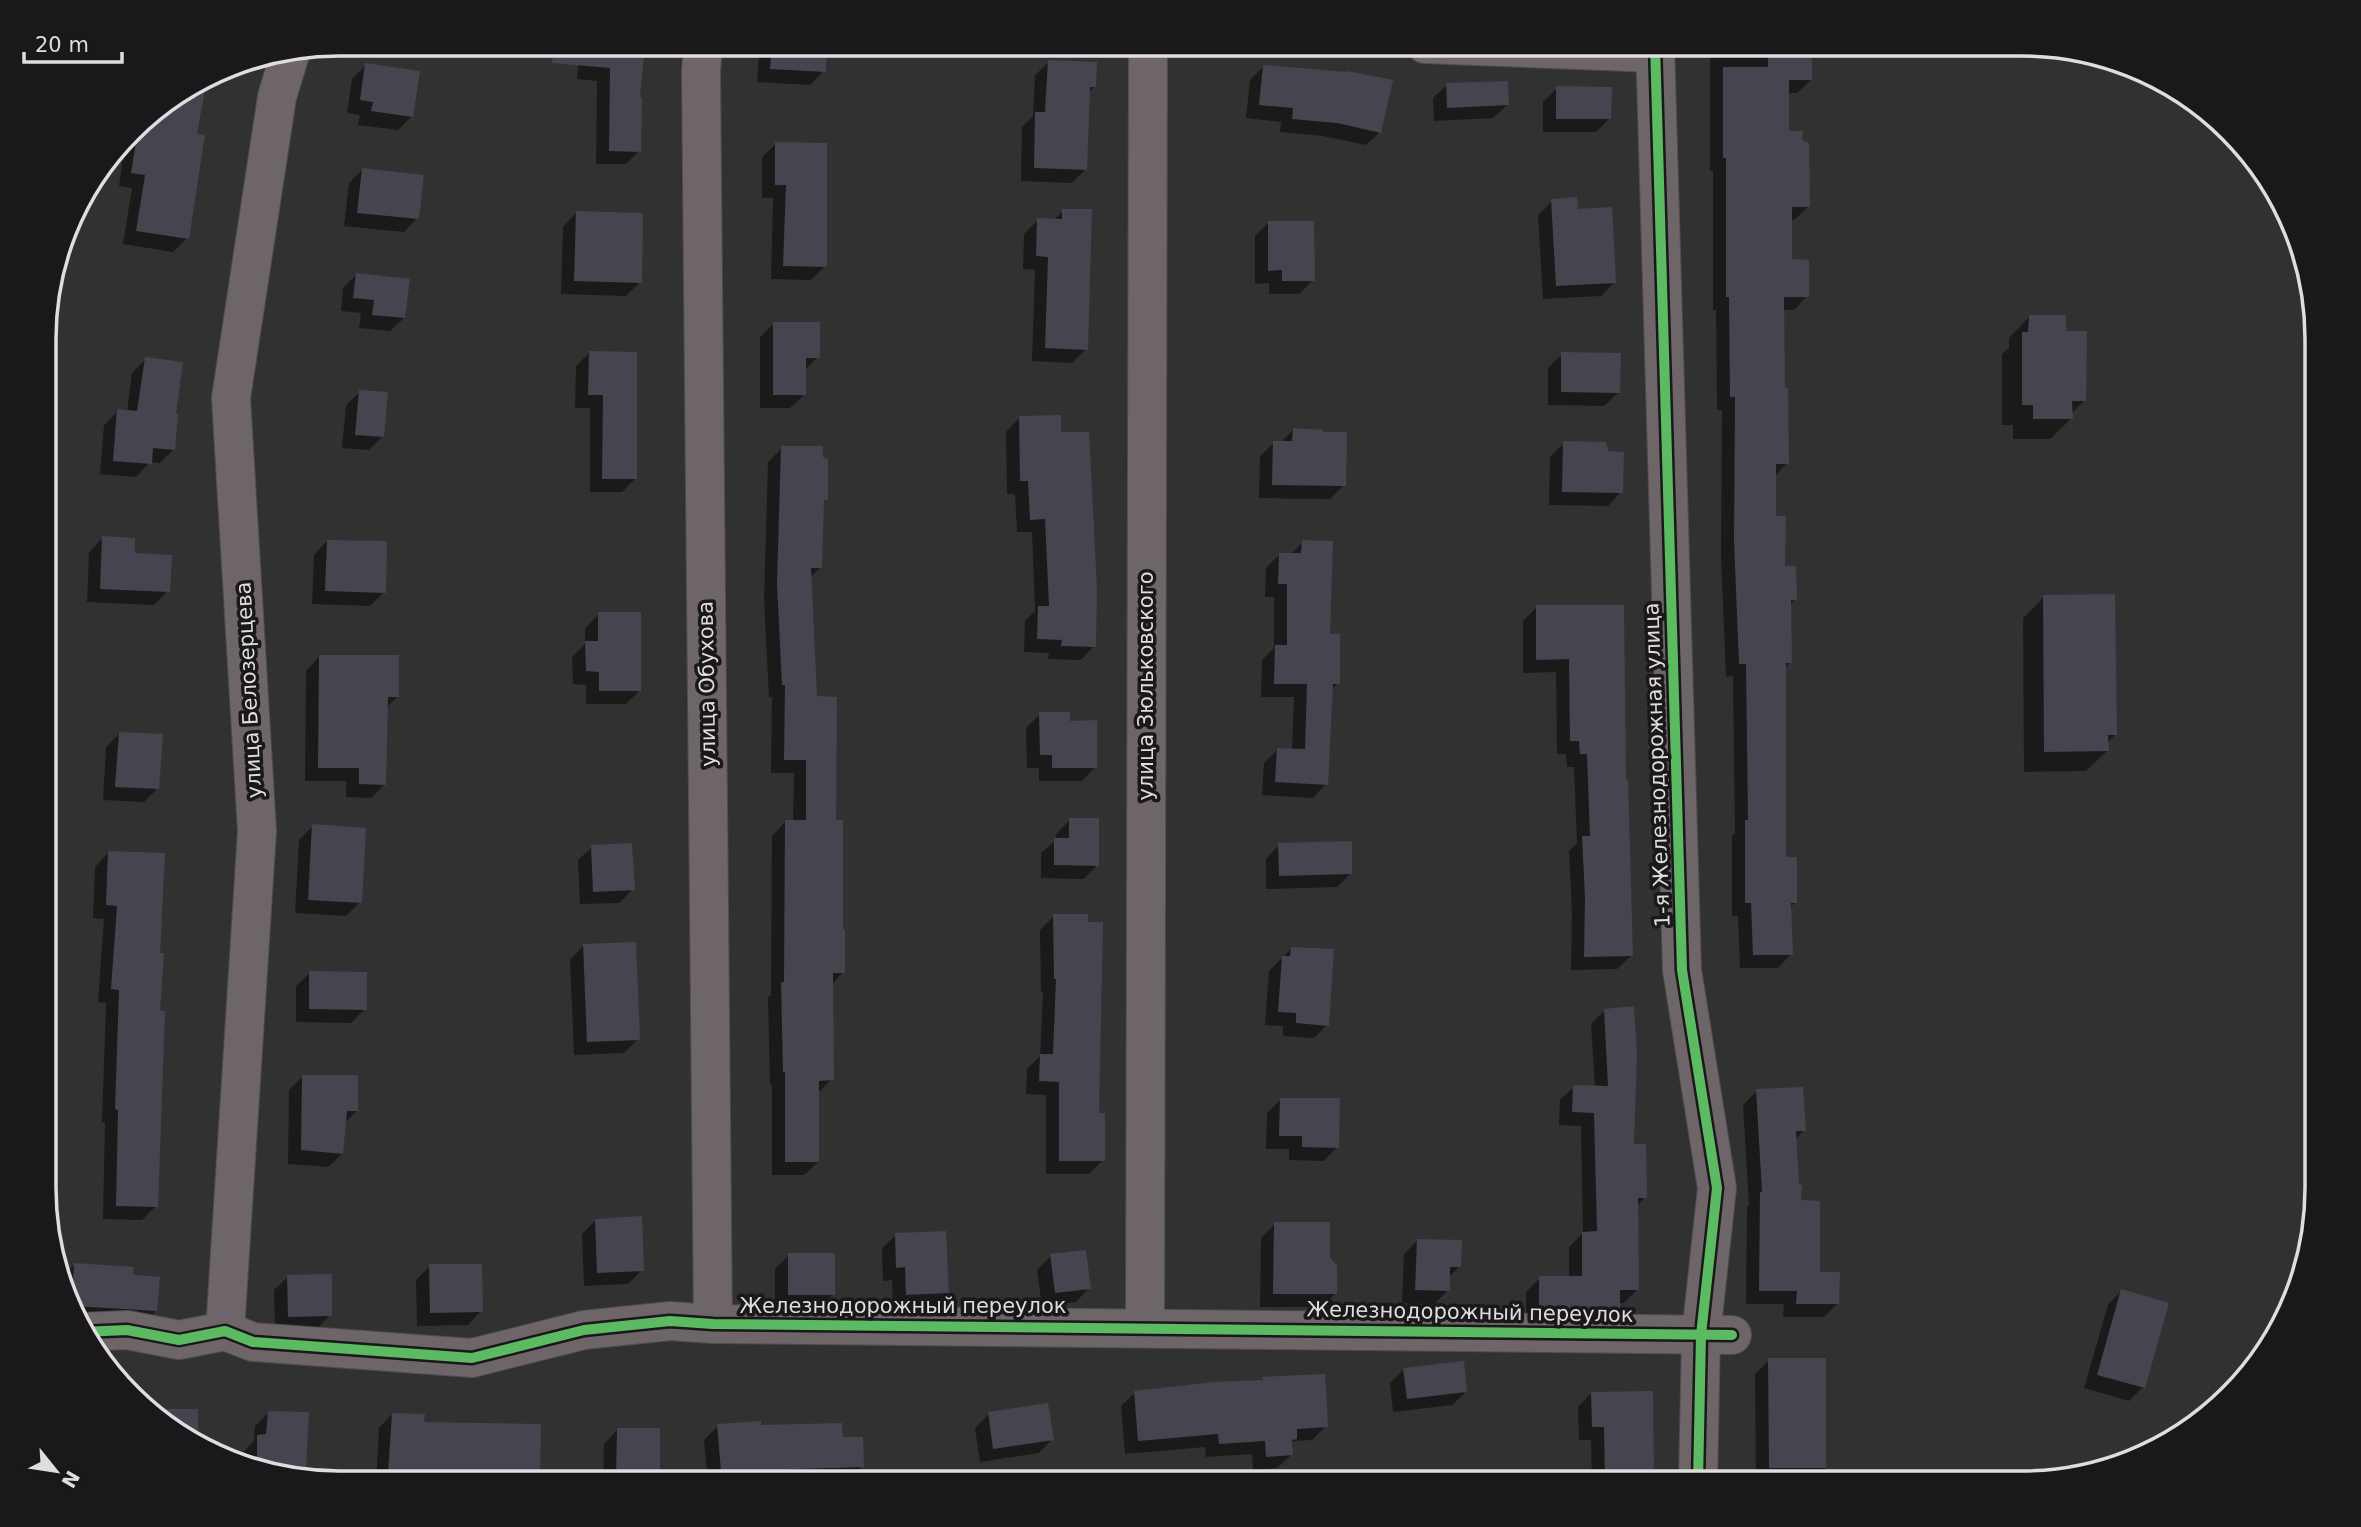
<svg xmlns="http://www.w3.org/2000/svg" width="2361" height="1527" font-family="'DejaVu Sans',sans-serif">
	<rect width="100%" height="100%" fill="#323132"/>
	<g fill="#0007">
		<path d="M 580,44 L 643,44 L 638,98 L 639,151 L 626,164 L 596,164 L 597,81 L 577,79 Z"/>
		<path d="M 760,44 L 826,44 L 824,71 L 810,85 L 757,82 Z"/>
		<path d="M 1710,44 L 1792,44 L 1792,50 L 1811,80 L 1797,93 L 1787,93 L 1787,133 L 1808,207 L 1794,220 L 1790,220 L 1790,261 L 1807,296 L 1794,310 L 1783,310 L 1783,389 L 1787,463 L 1775,476 L 1774,518 L 1783,568 L 1795,599 L 1789,605 L 1790,662 L 1784,669 L 1784,859 L 1796,902 L 1789,908 L 1791,954 L 1778,968 L 1740,968 L 1738,916 L 1732,916 L 1732,836 L 1735,833 L 1733,676 L 1726,677 L 1721,556 L 1722,410 L 1717,410 L 1716,310 L 1713,310 L 1713,171 L 1710,171 Z"/>
		<path d="M 1049,62 L 1094,87 L 1088,93 L 1086,169 L 1072,183 L 1021,181 L 1022,127 L 1033,116 L 1035,75 Z"/>
		<path d="M 366,65 L 411,117 L 398,130 L 358,125 L 360,115 L 347,113 L 352,79 Z"/>
		<path d="M 1264,66 L 1380,132 L 1366,145 L 1323,136 L 1280,132 L 1281,122 L 1246,118 L 1250,80 Z"/>
		<path d="M 1447,85 L 1507,105 L 1493,118 L 1434,121 L 1433,98 Z"/>
		<path d="M 1557,88 L 1610,118 L 1596,132 L 1543,132 L 1543,102 Z"/>
		<path d="M 144,117 L 195,136 L 187,238 L 173,252 L 123,244 L 132,188 L 119,186 L 125,142 Z"/>
		<path d="M 776,144 L 825,266 L 811,280 L 771,279 L 773,198 L 762,198 L 762,157 Z"/>
		<path d="M 362,170 L 417,218 L 404,232 L 344,226 L 349,183 Z"/>
		<path d="M 1552,201 L 1615,282 L 1601,296 L 1543,299 L 1538,215 Z"/>
		<path d="M 1063,211 L 1086,349 L 1072,363 L 1032,361 L 1035,270 L 1023,269 L 1024,234 L 1038,220 L 1053,221 Z"/>
		<path d="M 576,213 L 640,282 L 626,296 L 561,294 L 563,227 Z"/>
		<path d="M 1268,223 L 1313,280 L 1299,294 L 1269,294 L 1269,283 L 1255,284 L 1255,236 Z"/>
		<path d="M 357,274 L 404,318 L 390,331 L 359,328 L 361,313 L 341,311 L 343,288 Z"/>
		<path d="M 2029,317 L 2064,333 L 2085,400 L 2071,414 L 2071,419 L 2050,439 L 2013,439 L 2013,425 L 2002,425 L 2002,354 L 2009,348 L 2009,338 Z"/>
		<path d="M 774,323 L 818,357 L 804,371 L 804,395 L 790,408 L 760,408 L 760,337 Z"/>
		<path d="M 590,352 L 635,479 L 622,492 L 590,492 L 590,408 L 575,408 L 576,366 Z"/>
		<path d="M 1562,354 L 1618,393 L 1604,406 L 1548,405 L 1548,368 Z"/>
		<path d="M 146,359 L 174,416 L 174,449 L 160,463 L 150,462 L 136,477 L 100,474 L 104,425 L 118,411 L 127,412 L 132,373 Z"/>
		<path d="M 360,392 L 383,436 L 369,450 L 342,448 L 346,405 Z"/>
		<path d="M 1019,418 L 1059,434 L 1094,646 L 1081,660 L 1048,659 L 1049,653 L 1024,652 L 1025,621 L 1035,611 L 1032,532 L 1017,532 L 1015,494 L 1007,494 L 1006,432 Z"/>
		<path d="M 1293,430 L 1344,485 L 1330,499 L 1259,498 L 1260,456 L 1274,443 L 1280,443 Z"/>
		<path d="M 1564,443 L 1621,492 L 1608,506 L 1549,505 L 1550,457 Z"/>
		<path d="M 782,448 L 826,499 L 822,503 L 821,567 L 810,578 L 816,698 L 834,822 L 843,972 L 832,984 L 832,1079 L 818,1093 L 818,1162 L 804,1175 L 772,1175 L 772,1085 L 770,1085 L 768,997 L 771,995 L 772,836 L 785,822 L 793,822 L 794,773 L 771,773 L 772,697 L 769,698 L 764,599 L 768,462 Z"/>
		<path d="M 103,538 L 133,555 L 168,591 L 154,605 L 87,602 L 89,552 Z"/>
		<path d="M 327,541 L 384,592 L 370,606 L 312,604 L 314,555 Z"/>
		<path d="M 1303,542 L 1328,635 L 1338,683 L 1331,690 L 1326,784 L 1313,798 L 1262,795 L 1264,763 L 1278,749 L 1292,750 L 1294,697 L 1261,697 L 1262,660 L 1274,648 L 1274,597 L 1265,597 L 1266,568 L 1280,554 L 1290,555 Z"/>
		<path d="M 2044,597 L 2115,735 L 2107,743 L 2107,751 L 2086,771 L 2024,772 L 2023,618 Z"/>
		<path d="M 1622,606 L 1624,782 L 1631,956 L 1617,969 L 1571,970 L 1572,912 L 1569,851 L 1577,843 L 1574,767 L 1567,767 L 1566,754 L 1557,754 L 1556,672 L 1523,673 L 1523,621 L 1537,607 Z"/>
		<path d="M 599,614 L 639,691 L 626,704 L 586,704 L 586,685 L 573,684 L 572,657 L 585,644 L 585,628 Z"/>
		<path d="M 319,657 L 398,696 L 386,708 L 385,784 L 371,798 L 346,797 L 346,781 L 305,781 L 306,671 Z"/>
		<path d="M 1040,714 L 1068,722 L 1095,767 L 1082,781 L 1039,781 L 1039,768 L 1027,768 L 1026,728 Z"/>
		<path d="M 119,734 L 158,788 L 144,802 L 103,800 L 106,747 Z"/>
		<path d="M 1070,820 L 1097,865 L 1084,879 L 1041,878 L 1041,853 L 1056,840 L 1056,834 Z"/>
		<path d="M 313,826 L 360,902 L 346,916 L 295,913 L 299,840 Z"/>
		<path d="M 1279,845 L 1351,873 L 1337,887 L 1266,889 L 1266,859 Z"/>
		<path d="M 592,847 L 633,889 L 619,903 L 580,904 L 578,860 Z"/>
		<path d="M 108,853 L 159,954 L 156,1206 L 142,1220 L 103,1219 L 105,1123 L 102,1122 L 106,1003 L 98,1002 L 104,919 L 93,918 L 95,867 Z"/>
		<path d="M 1054,916 L 1097,1114 L 1103,1160 L 1089,1174 L 1046,1174 L 1046,1095 L 1026,1094 L 1027,1069 L 1040,1056 L 1043,992 L 1041,992 L 1040,930 Z"/>
		<path d="M 583,946 L 638,1039 L 624,1053 L 574,1055 L 570,960 Z"/>
		<path d="M 1291,949 L 1327,1025 L 1314,1038 L 1283,1036 L 1283,1026 L 1265,1025 L 1269,971 Z"/>
		<path d="M 310,973 L 365,1009 L 351,1023 L 296,1022 L 296,986 Z"/>
		<path d="M 1604,1011 L 1632,1146 L 1645,1197 L 1637,1206 L 1638,1289 L 1624,1303 L 1618,1303 L 1618,1309 L 1605,1323 L 1526,1323 L 1526,1292 L 1540,1278 L 1569,1278 L 1569,1247 L 1583,1233 L 1581,1126 L 1559,1125 L 1560,1100 L 1574,1087 L 1595,1087 L 1591,1024 Z"/>
		<path d="M 303,1076 L 357,1111 L 344,1123 L 342,1154 L 328,1167 L 288,1164 L 289,1090 Z"/>
		<path d="M 1757,1091 L 1804,1130 L 1795,1140 L 1800,1202 L 1818,1273 L 1838,1303 L 1824,1317 L 1783,1317 L 1784,1304 L 1746,1304 L 1747,1207 L 1749,1205 L 1743,1105 Z"/>
		<path d="M 1281,1099 L 1337,1147 L 1324,1161 L 1289,1160 L 1289,1149 L 1266,1149 L 1267,1113 Z"/>
		<path d="M 596,1220 L 642,1270 L 628,1284 L 584,1286 L 582,1234 Z"/>
		<path d="M 1275,1224 L 1328,1259 L 1335,1294 L 1321,1307 L 1260,1307 L 1261,1238 Z"/>
		<path d="M 896,1235 L 947,1292 L 934,1306 L 893,1308 L 892,1280 L 883,1281 L 882,1248 Z"/>
		<path d="M 1417,1241 L 1460,1266 L 1448,1278 L 1448,1290 L 1434,1304 L 1402,1303 L 1404,1254 Z"/>
		<path d="M 789,1255 L 833,1294 L 819,1308 L 775,1308 L 775,1269 Z"/>
		<path d="M 1051,1256 L 1089,1288 L 1076,1302 L 1042,1306 L 1037,1270 Z"/>
		<path d="M 75,1264 L 132,1277 L 156,1311 L 142,1324 L 78,1320 L 63,1276 Z"/>
		<path d="M 430,1266 L 481,1311 L 468,1325 L 417,1326 L 416,1280 Z"/>
		<path d="M 288,1277 L 330,1315 L 317,1329 L 275,1330 L 274,1290 Z"/>
		<path d="M 2121,1291 L 2143,1387 L 2129,1401 L 2084,1388 L 2108,1305 Z"/>
		<path d="M 1769,1360 L 1824,1360 L 1826,1483 L 1756,1481 L 1755,1374 Z"/>
		<path d="M 1404,1369 L 1466,1392 L 1452,1405 L 1393,1412 L 1390,1383 Z"/>
		<path d="M 1263,1379 L 1326,1426 L 1312,1440 L 1293,1441 L 1291,1443 L 1291,1455 L 1277,1468 L 1253,1470 L 1252,1454 L 1206,1457 L 1205,1447 L 1125,1454 L 1121,1406 L 1135,1393 L 1260,1382 Z"/>
		<path d="M 1591,1393 L 1653,1483 L 1592,1483 L 1591,1440 L 1579,1440 L 1578,1407 Z"/>
		<path d="M 269,1412 L 304,1469 L 297,1476 L 244,1467 L 244,1451 L 254,1441 L 255,1426 Z"/>
		<path d="M 392,1414 L 423,1424 L 539,1480 L 535,1483 L 376,1483 L 379,1428 Z"/>
		<path d="M 989,1414 L 1052,1439 L 1039,1453 L 980,1462 L 975,1428 Z"/>
		<path d="M 718,1426 L 760,1427 L 841,1439 L 862,1466 L 849,1480 L 708,1483 L 704,1440 Z"/>
		<path d="M 617,1430 L 658,1478 L 653,1483 L 603,1483 L 604,1444 Z"/>
	</g>
	<g fill="#46444f">
		<path d="M 553,44 L 645,44 L 640,97 L 642,97 L 641,152 L 609,151 L 610,68 L 552,63 Z"/>
		<path d="M 772,44 L 827,44 L 826,72 L 770,69 Z"/>
		<path d="M 1768,48 L 1812,49 L 1812,80 L 1789,80 L 1789,131 L 1803,131 L 1802,140 L 1809,143 L 1810,207 L 1792,207 L 1792,259 L 1809,260 L 1809,297 L 1784,297 L 1785,388 L 1788,388 L 1789,464 L 1776,464 L 1776,516 L 1786,516 L 1785,566 L 1796,566 L 1797,600 L 1791,600 L 1792,663 L 1786,663 L 1786,857 L 1797,857 L 1797,903 L 1791,903 L 1793,955 L 1753,955 L 1751,903 L 1745,903 L 1745,820 L 1748,820 L 1746,664 L 1739,664 L 1734,541 L 1735,397 L 1730,397 L 1729,297 L 1726,297 L 1726,158 L 1723,158 L 1723,67 L 1768,67 Z"/>
		<path d="M 1048,60 L 1097,62 L 1096,87 L 1090,87 L 1087,170 L 1034,168 L 1035,112 L 1045,112 Z"/>
		<path d="M 365,63 L 420,71 L 413,117 L 371,111 L 373,102 L 360,100 Z"/>
		<path d="M 1263,65 L 1346,72 L 1347,71 L 1393,80 L 1381,133 L 1337,123 L 1292,119 L 1293,108 L 1259,105 Z"/>
		<path d="M 207,78 L 197,134 L 205,135 L 189,239 L 136,231 L 145,175 L 131,173 L 139,124 L 144,117 Z"/>
		<path d="M 1508,81 L 1509,105 L 1447,108 L 1446,83 Z"/>
		<path d="M 1556,86 L 1612,87 L 1611,119 L 1556,119 Z"/>
		<path d="M 775,142 L 827,143 L 827,267 L 783,266 L 786,185 L 775,185 Z"/>
		<path d="M 362,168 L 424,175 L 419,219 L 357,213 Z"/>
		<path d="M 1577,197 L 1578,209 L 1612,207 L 1616,283 L 1556,286 L 1551,199 Z"/>
		<path d="M 1062,209 L 1092,209 L 1088,350 L 1045,348 L 1048,257 L 1036,256 L 1037,218 L 1062,219 Z"/>
		<path d="M 576,211 L 643,213 L 642,283 L 574,281 Z"/>
		<path d="M 1268,221 L 1314,221 L 1315,281 L 1282,281 L 1282,270 L 1268,271 Z"/>
		<path d="M 356,273 L 410,279 L 405,318 L 372,315 L 374,300 L 353,298 Z"/>
		<path d="M 2029,315 L 2066,315 L 2066,331 L 2087,331 L 2086,401 L 2072,401 L 2073,419 L 2033,419 L 2033,405 L 2022,405 L 2022,332 L 2028,332 Z"/>
		<path d="M 773,322 L 820,322 L 820,358 L 806,358 L 806,395 L 773,395 Z"/>
		<path d="M 589,351 L 637,352 L 637,479 L 602,479 L 603,395 L 588,395 Z"/>
		<path d="M 1561,352 L 1621,353 L 1620,393 L 1561,392 Z"/>
		<path d="M 145,357 L 183,362 L 176,414 L 178,414 L 175,450 L 153,448 L 152,464 L 113,461 L 117,409 L 137,411 Z"/>
		<path d="M 359,390 L 388,392 L 384,437 L 355,435 Z"/>
		<path d="M 1061,415 L 1061,432 L 1089,432 L 1097,588 L 1096,647 L 1061,646 L 1062,640 L 1037,639 L 1038,606 L 1049,606 L 1045,519 L 1030,520 L 1028,481 L 1020,481 L 1019,416 Z"/>
		<path d="M 1293,428 L 1323,430 L 1323,432 L 1347,432 L 1346,486 L 1272,485 L 1273,441 L 1292,441 Z"/>
		<path d="M 1563,441 L 1606,442 L 1608,451 L 1624,452 L 1623,493 L 1562,492 Z"/>
		<path d="M 781,446 L 823,446 L 823,457 L 828,459 L 828,500 L 824,500 L 822,568 L 811,568 L 817,696 L 837,697 L 836,820 L 843,820 L 843,929 L 845,929 L 845,973 L 833,973 L 834,1080 L 819,1081 L 819,1162 L 785,1162 L 785,1072 L 783,1072 L 781,982 L 784,982 L 785,820 L 806,820 L 806,760 L 784,760 L 785,685 L 782,685 L 777,584 Z"/>
		<path d="M 102,536 L 135,538 L 135,553 L 172,555 L 170,592 L 100,589 Z"/>
		<path d="M 327,540 L 387,541 L 386,593 L 325,591 Z"/>
		<path d="M 1302,540 L 1333,541 L 1330,634 L 1340,634 L 1340,684 L 1333,684 L 1328,785 L 1275,782 L 1277,748 L 1305,749 L 1307,684 L 1274,684 L 1275,645 L 1287,645 L 1287,584 L 1278,584 L 1279,553 L 1301,553 Z"/>
		<path d="M 2115,594 L 2117,735 L 2108,735 L 2109,751 L 2044,752 L 2043,595 Z"/>
		<path d="M 1536,605 L 1624,605 L 1626,780 L 1628,780 L 1633,956 L 1584,957 L 1585,898 L 1582,836 L 1590,836 L 1587,754 L 1580,754 L 1579,741 L 1570,741 L 1569,659 L 1536,660 Z"/>
		<path d="M 598,612 L 641,612 L 641,691 L 599,691 L 599,672 L 586,671 L 585,641 L 598,641 Z"/>
		<path d="M 319,655 L 399,655 L 399,697 L 388,697 L 386,785 L 359,784 L 359,768 L 318,768 Z"/>
		<path d="M 1039,712 L 1070,712 L 1070,721 L 1097,720 L 1097,768 L 1052,768 L 1052,755 L 1040,755 Z"/>
		<path d="M 119,732 L 163,734 L 159,789 L 115,787 Z"/>
		<path d="M 1069,818 L 1099,818 L 1099,866 L 1054,865 L 1054,838 L 1069,838 Z"/>
		<path d="M 312,824 L 366,828 L 362,903 L 308,900 Z"/>
		<path d="M 1352,841 L 1352,874 L 1279,876 L 1278,843 Z"/>
		<path d="M 632,843 L 635,890 L 593,892 L 591,845 Z"/>
		<path d="M 108,851 L 165,853 L 160,953 L 164,953 L 160,1011 L 165,1011 L 158,1207 L 116,1206 L 118,1110 L 115,1109 L 119,990 L 111,989 L 117,906 L 106,905 Z"/>
		<path d="M 1053,914 L 1088,914 L 1088,922 L 1103,922 L 1099,1113 L 1105,1113 L 1105,1161 L 1059,1161 L 1059,1082 L 1039,1081 L 1040,1054 L 1053,1054 L 1056,979 L 1054,979 Z"/>
		<path d="M 636,942 L 640,1040 L 587,1042 L 583,944 Z"/>
		<path d="M 1291,947 L 1334,949 L 1329,1026 L 1296,1023 L 1296,1013 L 1278,1012 L 1282,956 L 1290,956 Z"/>
		<path d="M 309,971 L 367,972 L 367,1010 L 309,1009 Z"/>
		<path d="M 1634,1006 L 1637,1054 L 1634,1144 L 1646,1144 L 1647,1198 L 1638,1198 L 1639,1290 L 1620,1290 L 1620,1310 L 1539,1311 L 1539,1276 L 1582,1276 L 1582,1232 L 1597,1231 L 1594,1113 L 1572,1112 L 1573,1085 L 1608,1086 L 1604,1009 Z"/>
		<path d="M 302,1075 L 358,1075 L 358,1111 L 347,1111 L 343,1154 L 301,1150 Z"/>
		<path d="M 1803,1087 L 1806,1131 L 1796,1131 L 1799,1185 L 1802,1185 L 1801,1200 L 1820,1201 L 1820,1272 L 1840,1272 L 1839,1304 L 1796,1304 L 1797,1291 L 1759,1291 L 1760,1192 L 1762,1192 L 1756,1089 Z"/>
		<path d="M 1280,1098 L 1340,1098 L 1339,1148 L 1302,1147 L 1302,1136 L 1279,1136 Z"/>
		<path d="M 642,1216 L 644,1271 L 597,1273 L 595,1219 Z"/>
		<path d="M 1274,1222 L 1330,1222 L 1330,1258 L 1337,1265 L 1337,1294 L 1273,1294 Z"/>
		<path d="M 946,1231 L 949,1293 L 906,1295 L 905,1267 L 896,1268 L 895,1233 Z"/>
		<path d="M 1417,1239 L 1462,1240 L 1461,1267 L 1450,1267 L 1450,1291 L 1415,1290 Z"/>
		<path d="M 1086,1250 L 1091,1289 L 1055,1293 L 1050,1254 Z"/>
		<rect x="788" y="1253" width="47" height="42"/>
		<path d="M 74,1263 L 134,1267 L 133,1275 L 160,1277 L 157,1311 L 73,1306 L 72,1301 Z"/>
		<path d="M 429,1264 L 482,1264 L 483,1312 L 430,1313 Z"/>
		<path d="M 332,1274 L 332,1316 L 288,1317 L 287,1275 Z"/>
		<path d="M 2121,1289 L 2169,1303 L 2145,1388 L 2097,1375 Z"/>
		<path d="M 1768,1358 L 1826,1358 L 1826,1468 L 1769,1468 Z"/>
		<path d="M 1464,1361 L 1467,1392 L 1407,1399 L 1403,1368 Z"/>
		<path d="M 1325,1374 L 1328,1427 L 1297,1429 L 1297,1439 L 1292,1440 L 1293,1455 L 1266,1457 L 1265,1441 L 1219,1444 L 1218,1434 L 1138,1441 L 1134,1391 L 1215,1382 L 1263,1380 L 1262,1377 Z"/>
		<path d="M 1653,1391 L 1654,1483 L 1605,1483 L 1604,1427 L 1592,1427 L 1591,1392 Z"/>
		<path d="M 1048,1403 L 1054,1440 L 993,1449 L 988,1412 Z"/>
		<path d="M 152,1409 L 198,1409 L 198,1445 L 175,1433 Z"/>
		<path d="M 268,1411 L 309,1412 L 306,1470 L 257,1467 L 257,1435 L 266,1434 Z"/>
		<path d="M 392,1413 L 425,1414 L 424,1422 L 541,1424 L 540,1480 L 461,1479 L 461,1476 L 388,1473 Z"/>
		<path d="M 761,1421 L 761,1425 L 842,1423 L 843,1437 L 863,1437 L 864,1467 L 765,1470 L 766,1483 L 722,1483 L 717,1424 Z"/>
		<path d="M 617,1428 L 660,1428 L 660,1479 L 616,1479 Z"/>
	</g>
	<g fill="none" stroke-linecap="round" stroke-linejoin="round">
		<g stroke="#4e4d4e" stroke-width="40">
			<g id="minor">
				<path d="M 703,44 L 701,72 L 713,1324"/>
				<path d="M 1425,44 L 1655,53"/>
				<path d="M 1655,44 L 1682,970 L 1717,1188 L 1701,1335 L 1698,1483"/>
				<path d="M 1145,1327 L 1148,44"/>
				<path d="M 225,1331 L 257,831 L 231,398 L 277,97 L 290,54"/>
				<path d="M 82,1332 L 127,1330 L 179,1340 L 225,1331 L 253,1342 L 472,1358 L 584,1330 L 670,1321 L 713,1324 L 1732,1335"/>
			</g>
		</g>
		<use href="#minor" stroke="#6e6568" stroke-width="38"/>
		<g stroke="#1a181a" stroke-width="15">
			<g id="cycleway">
				<path d="M 1655,44 L 1682,970 L 1717,1188 L 1701,1335 L 1698,1483"/>
				<path d="M 82,1332 L 127,1330 L 179,1340 L 225,1331 L 253,1342 L 472,1358 L 584,1330 L 670,1321 L 713,1324 L 1732,1335"/>
			</g>
		</g>
		<use href="#cycleway" stroke="#5cba63" stroke-width="10"/>
	</g>
	<g text-anchor="middle" stroke-width="7" stroke-linejoin="round" paint-order="stroke">
		<g font-size="21" fill="#dfdddf" stroke="#1a181a">
			<text transform="translate(707 684) rotate(-91)" y="7">улица Обухова</text>
			<text transform="translate(1146 686) rotate(-90)" y="7">улица Зюльковского</text>
			<text transform="translate(249 690) rotate(-93)" y="7">улица Белозерцева</text>
			<text transform="translate(1657 765) rotate(-92)" y="7">1-я Железнодорожная улица</text>
			<text x="903" y="1313">Железнодорожный переулок</text>
			<text transform="translate(1470 1312) rotate(1)" y="7">Железнодорожный переулок</text>
		</g>
	</g>
	<path d="M0 0H2361V1527H0ZM339 56H2022A283 283 0 0 1 2305 339V1188A283 283 0 0 1 2022 1471H339A283 283 0 0 1 56 1188V339A283 283 0 0 1 339 56Z" fill="#1a181a" fill-rule="evenodd"/>
	<path fill="none" stroke="#dfdddf" stroke-width="3.5" d="M339 56H2022A283 283 0 0 1 2305 339V1188A283 283 0 0 1 2022 1471H339A283 283 0 0 1 56 1188V339A283 283 0 0 1 339 56Z"/>
	<g transform="translate(56 1471) rotate(120)" stroke="#1a181a" stroke-width="5" paint-order="stroke">
	<path d="M0-5L12 26L0 18L-12 26Z" fill="#dfdddf"/>
	<text y="-10" font-size="19" font-weight="bold" text-anchor="middle" fill="#dfdddf">N</text>
	</g>
	<path d="M24 52v10h98v-10" fill="none" stroke="#dfdddf" stroke-width="3.5"/>
	<text x="35" y="52" font-size="21" fill="#dfdddf" stroke="#1a181a" stroke-width="5" paint-order="stroke">20 m</text>
</svg>
